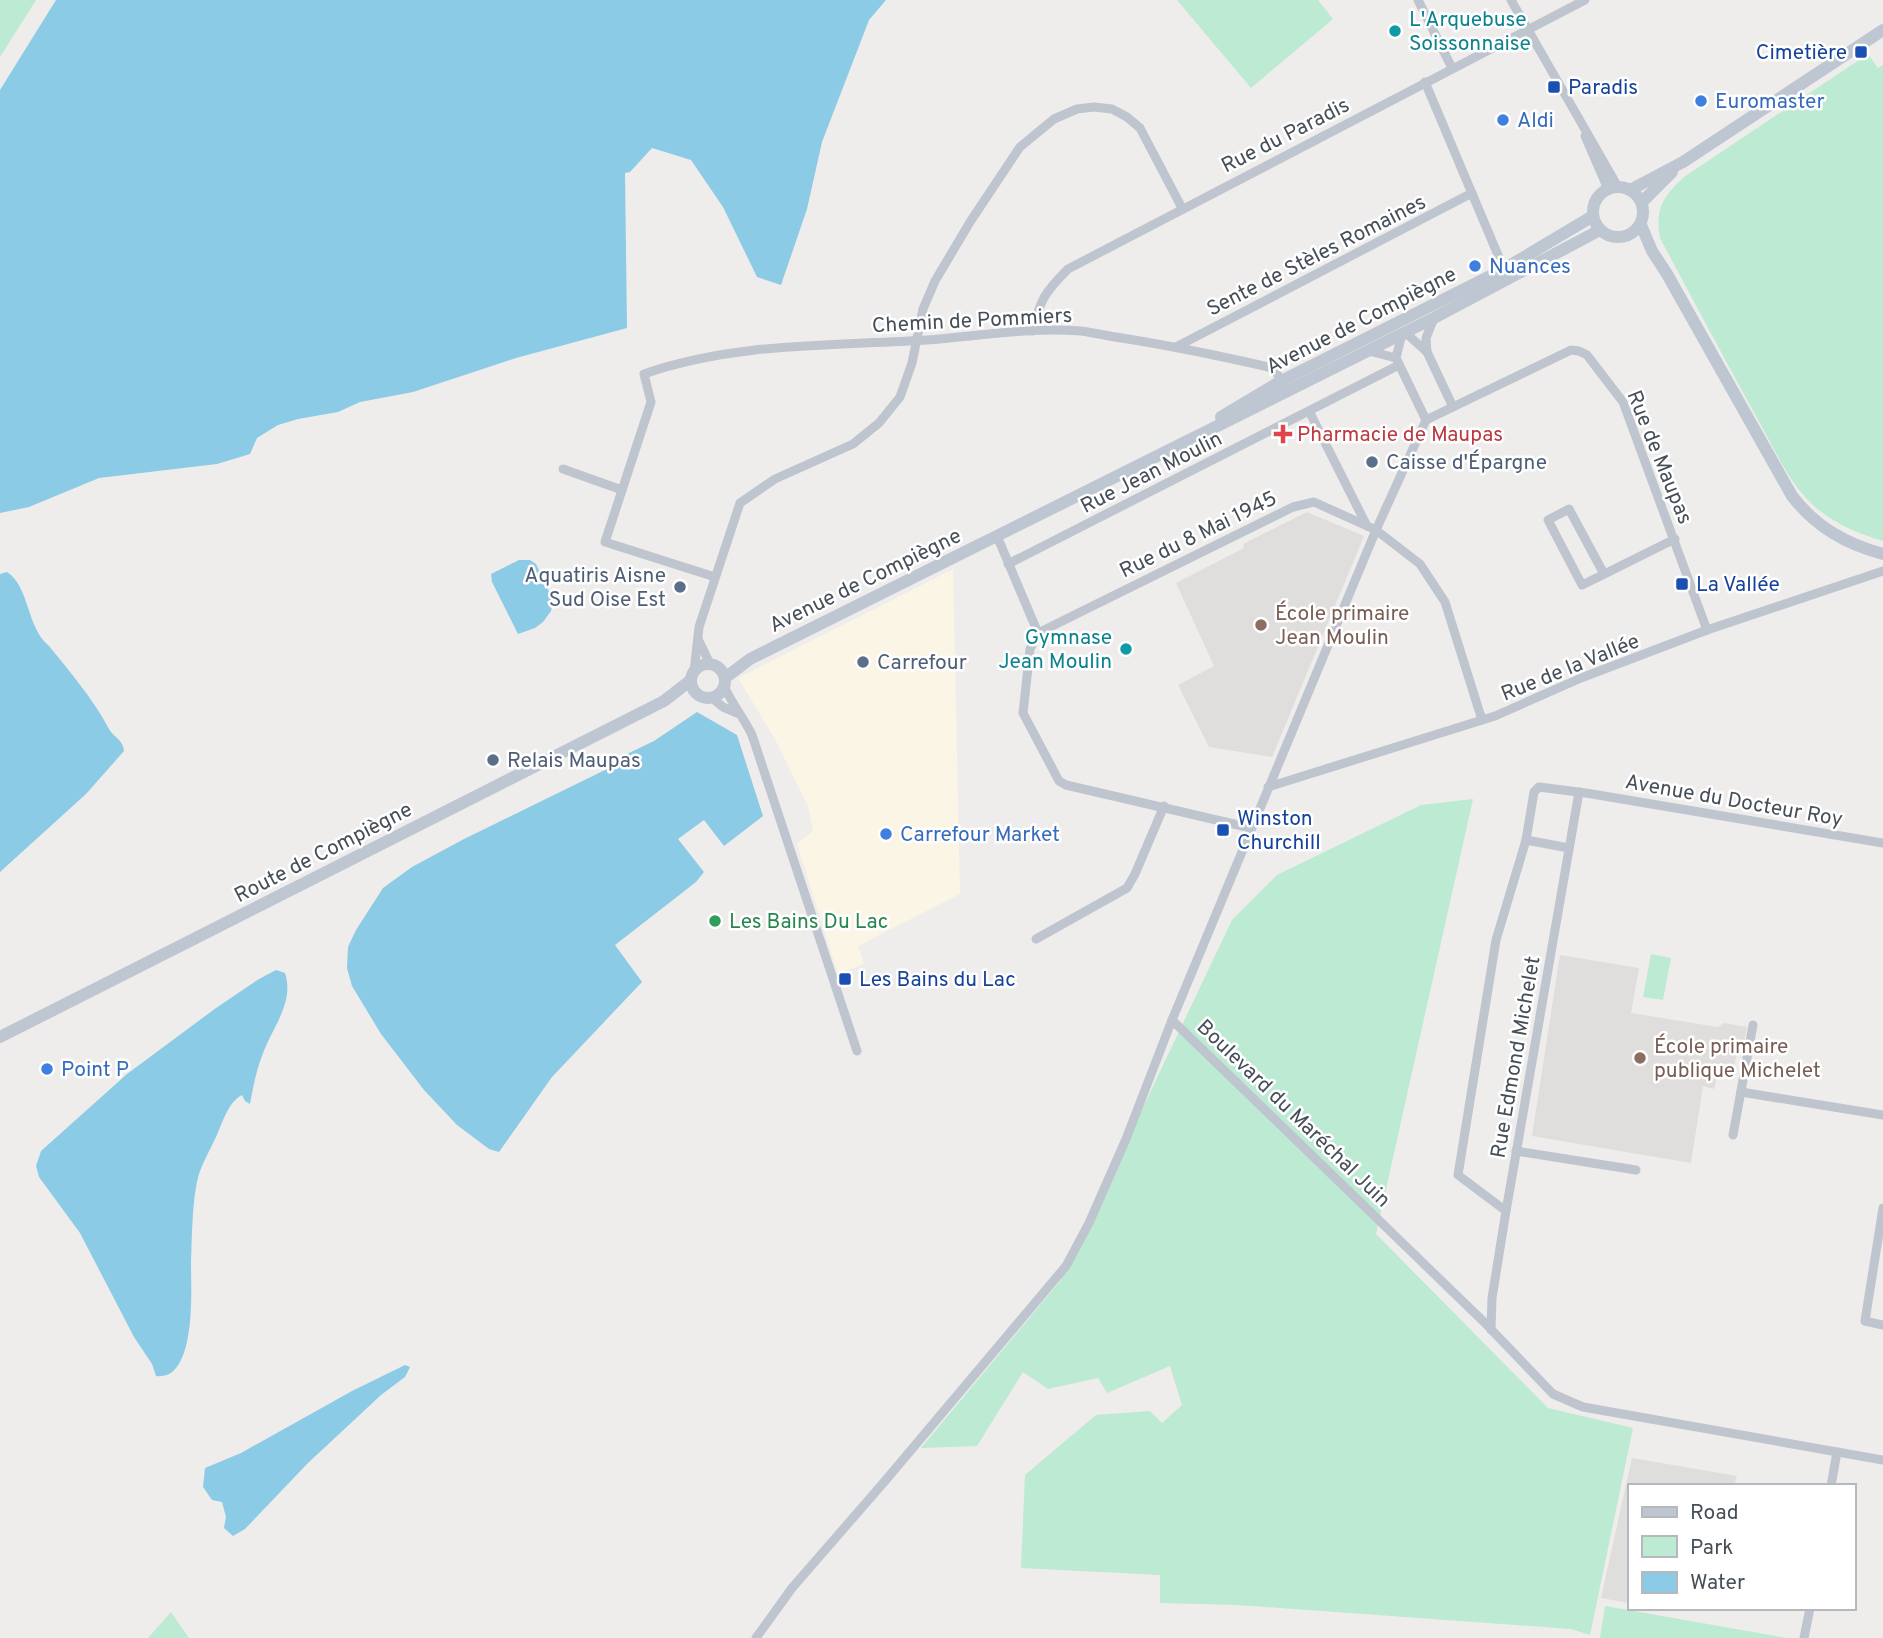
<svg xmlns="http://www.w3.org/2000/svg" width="1883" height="1638" font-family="Overpass,sans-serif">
	<rect width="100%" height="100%" fill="#efecec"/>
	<path fill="#faf5e5" d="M 953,569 L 960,894 L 858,946 L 864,964 L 838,974 L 797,844 L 813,831 L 808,806 L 775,739 L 738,678 Z"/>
	<g fill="#e0dddd">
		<path d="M 1307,512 L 1364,536 L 1272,757 L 1209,747 L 1178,685 L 1214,666 L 1176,583 L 1244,548 L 1243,544 Z"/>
		<path d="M 1560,955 L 1639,968 L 1631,1013 L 1718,1027 L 1724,1023 L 1747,1027 L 1742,1053 L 1732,1051 L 1737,1054 L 1734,1066 L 1720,1063 L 1714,1089 L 1703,1086 L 1691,1163 L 1532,1136 Z"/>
		<path d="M 1632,1458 L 1737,1476 L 1734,1486 L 1629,1486 L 1629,1603 L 1601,1598 Z"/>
	</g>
	<g fill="#bcead2">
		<path d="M 0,0 L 36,0 L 0,57 Z"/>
		<path d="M 1177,0 L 1318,0 L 1333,19 L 1251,88 Z"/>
		<path d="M 1868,54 L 1878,68 L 1883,65 L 1883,541 C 1857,533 1832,523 1812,504 C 1788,482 1773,446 1757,418 C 1724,358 1692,298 1660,238 C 1655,208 1663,197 1684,177 Z"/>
		<path d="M 1473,799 L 1376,1234 L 1548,1408 L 1633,1428 L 1590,1635 L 1571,1629 L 1237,1605 L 1160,1603 L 1160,1575 L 1021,1568 L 1025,1475 L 1096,1415 L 1150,1411 L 1162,1423 L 1182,1405 L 1170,1366 L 1107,1393 L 1098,1378 L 1048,1389 L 1023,1372 L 977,1446 L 921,1448 L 1061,1280 L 1232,920 L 1277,875 L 1421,805 Z"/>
		<path d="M 1651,954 L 1671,958 L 1663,1000 L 1643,997 Z"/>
		<path d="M 1605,1606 L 1787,1638 L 1600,1638 Z"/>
		<path d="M 171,1612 L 189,1638 L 148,1638 Z"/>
	</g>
	<g fill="#8ccbe5">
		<path d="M 56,0 L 886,0 L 869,20 L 822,142 L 807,209 L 781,285 L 757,277 L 723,207 L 691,160 L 652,148 L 630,172 L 625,173 L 627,328 L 516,358 L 413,392 L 360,402 L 338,412 L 298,419 L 278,425 L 257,438 L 250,454 L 217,464 L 99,478 L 29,507 L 0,513 L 0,90 Z"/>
		<path d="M 519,560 L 530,560 L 536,564 L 553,600 L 551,611 L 543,622 L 535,628 L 518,634 L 492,582 L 491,574 Z"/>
		<path d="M 7,572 C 30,587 26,627 49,646 C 70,672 94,700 109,729 C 114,738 123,739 124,751 L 86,794 L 0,872 L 0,574 Z"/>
		<path d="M 697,712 L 737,735 L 763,816 L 724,846 L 704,820 L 678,839 L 704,872 L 696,882 L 615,945 L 642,982 L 552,1077 L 499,1152 L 489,1149 L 457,1125 L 424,1090 L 381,1034 L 352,986 L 347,968 L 348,947 L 356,930 L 383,888 L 412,867 L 464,839 L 605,770 L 629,753 L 654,741 Z"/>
		<path d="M 276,970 L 285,973 C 295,1003 271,1029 262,1056 C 256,1071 253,1088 250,1104 L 245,1101 L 242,1095 C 230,1101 224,1118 219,1130 C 213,1145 204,1159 199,1174 C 192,1197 192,1239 191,1265 C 191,1288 197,1382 156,1376 L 152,1364 L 134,1337 L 80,1233 L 39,1177 L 36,1166 L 41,1151 L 127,1074 L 216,1008 L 259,979 Z"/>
		<path d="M 405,1365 L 410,1367 L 405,1377 L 381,1395 L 308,1463 L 245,1529 L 233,1536 L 224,1528 L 226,1517 L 222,1502 L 212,1500 L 203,1487 L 205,1468 L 241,1453 L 352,1391 Z"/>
	</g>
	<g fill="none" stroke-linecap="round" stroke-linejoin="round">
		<g stroke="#bec5ce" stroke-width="9">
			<path d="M 1418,0 L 1452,68"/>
			<path d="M 1511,0 L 1618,187"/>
			<path d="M 1425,82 L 1506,274"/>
			<path d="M 1585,136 L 1608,189"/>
			<path d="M 1032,331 C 1041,299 1044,293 1068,269 L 1585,0"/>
			<path d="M 1402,334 L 1396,358 L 1426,420"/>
			<path d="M 1399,335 L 1408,335 L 1427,352 L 1453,407"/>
			<path d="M 1176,347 L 1472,193"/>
			<path d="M 1369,351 L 1396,358"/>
			<path d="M 1427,352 L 1426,338 L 1434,318"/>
			<path d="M 1309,411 L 1367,526"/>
			<path d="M 1426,420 L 1376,530 L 1172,1020 L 1484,1322 L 1553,1394 L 1583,1407 L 1883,1460"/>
			<path d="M 1426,420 L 1571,350 L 1579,351 L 1587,355 L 1623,402 L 1707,630"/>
			<path d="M 563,469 L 622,490"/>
			<path d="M 997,536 L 1038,633 L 1030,649 L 1023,713 L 1059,781 L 1066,785 L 1251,828"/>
			<path d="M 1008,564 L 1399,365"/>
			<path d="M 1604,574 L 1569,509 L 1548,520 L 1582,585 C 1611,571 1640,556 1669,542 L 1675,539"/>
			<path d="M 715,577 L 605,542 L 651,402 L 644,374 C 735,342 833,346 927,340 C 978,336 1030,327 1081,331 C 1096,333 1112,337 1128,339 C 1177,347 1225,357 1273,368 L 1284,384"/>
			<path d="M 1038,633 L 1293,507 L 1314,502 L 1376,530 L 1420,564 L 1445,602 L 1482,720"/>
			<path d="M 698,639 L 710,664"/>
			<path d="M 694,672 L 699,627 L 740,503 L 775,479 L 853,444 L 879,423 L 900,397 L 912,363 L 923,309 L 935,281 L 970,222 L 1020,147 L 1054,119 L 1077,109 L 1094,107 L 1112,109 L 1127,117 L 1140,128 L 1182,208"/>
			<path d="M 724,686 C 732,704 744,718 752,735 L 857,1051"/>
			<path d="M 712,698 L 723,707 L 737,713"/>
			<path d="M 1268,787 L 1495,716 L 1581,678 L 1707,630 L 1883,571"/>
			<path d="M 1526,840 L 1534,792 L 1539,787 L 1586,793 L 1883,843"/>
			<path d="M 1036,939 L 1127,888 L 1135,874 L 1164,806"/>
			<path d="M 1741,1092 L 1883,1115"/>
			<path d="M 1733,1135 L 1753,1025"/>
			<path d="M 1516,1151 L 1636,1170"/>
			<path d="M 1883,1208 L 1865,1321 L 1883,1325"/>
			<path d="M 1506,1211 L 1458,1175 L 1496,940 L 1526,840 L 1569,848"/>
			<path d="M 1491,1330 L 1492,1298 L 1506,1211 L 1579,792"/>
			<path d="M 1831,1486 L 1837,1452"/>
			<path d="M 756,1638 L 792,1588 L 885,1481 L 1066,1266 L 1089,1223 L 1126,1139 L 1172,1020"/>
			<path d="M 1804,1638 L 1810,1608"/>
		</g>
		<g stroke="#bec6d2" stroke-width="12">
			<circle cx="1618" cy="212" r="25"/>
			<path d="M 1630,190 L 1683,162 L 1883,30"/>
			<path d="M 1642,202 L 1672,172"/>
			<path d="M 1641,225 L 1652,251 L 1667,274 L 1792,496 C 1816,527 1846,544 1883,554"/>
			<path d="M 1221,417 L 1281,381 L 1504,269 L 1593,216"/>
			<circle cx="708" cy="681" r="17"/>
			<path d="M 725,678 L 750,659 L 1434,318 L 1600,230"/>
			<path d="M 0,1037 L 664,701 L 691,680"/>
		</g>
	</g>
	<g fill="#0f9aa8" stroke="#fff" stroke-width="2.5">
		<circle cx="1395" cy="31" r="7"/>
		<circle cx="1126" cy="649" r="7"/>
	</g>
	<g fill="#1a4fb4" stroke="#fff" stroke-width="2.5">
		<rect x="1854" y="45" width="14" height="14" rx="3.5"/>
		<rect x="1547" y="80" width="14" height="14" rx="3.5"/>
		<rect x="1675" y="577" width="14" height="14" rx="3.5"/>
		<rect x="1216" y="823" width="14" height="14" rx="3.5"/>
		<rect x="838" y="972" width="14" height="14" rx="3.5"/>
	</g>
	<g fill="#3f7fe0" stroke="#fff" stroke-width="2.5">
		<circle cx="1701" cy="101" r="7"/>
		<circle cx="1503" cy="120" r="7"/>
		<circle cx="1475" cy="266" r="7"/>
		<circle cx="886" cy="834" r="7"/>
		<circle cx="47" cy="1069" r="7"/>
	</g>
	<path fill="#e0444e" stroke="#fff" stroke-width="2.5" d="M1279.5 423.5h7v7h7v7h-7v7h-7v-7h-7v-7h7z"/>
	<g fill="#5c6f8a" stroke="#fff" stroke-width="2.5">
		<circle cx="1372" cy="462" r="7"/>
		<circle cx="680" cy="587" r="7"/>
		<circle cx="863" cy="662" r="7"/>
		<circle cx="493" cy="760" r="7"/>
	</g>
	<g fill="#8d6e63" stroke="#fff" stroke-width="2.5">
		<circle cx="1261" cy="625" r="7"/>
		<circle cx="1640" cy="1058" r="7"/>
	</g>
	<circle fill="#2e9e5b" stroke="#fff" stroke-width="2.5" cx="715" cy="921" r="7"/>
	<g text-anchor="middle" stroke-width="5" stroke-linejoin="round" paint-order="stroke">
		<g font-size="21" fill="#0d838f" stroke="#fff" text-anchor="start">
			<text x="1409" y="26">L'Arquebuse<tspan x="1409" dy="24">Soissonnaise</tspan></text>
			<text x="1112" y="644" text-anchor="end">Gymnase<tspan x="1112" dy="24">Jean Moulin</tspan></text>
		</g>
		<g font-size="21" fill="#164399" stroke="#fff" text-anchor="start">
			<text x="1847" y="59" text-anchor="end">Cimetière</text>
			<text x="1568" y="94">Paradis</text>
			<text x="1696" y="591">La Vallée</text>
			<text x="1237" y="825">Winston<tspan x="1237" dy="24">Churchill</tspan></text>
			<text x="859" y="986">Les Bains du Lac</text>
		</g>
		<g font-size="21" fill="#366cbe" stroke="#fff" text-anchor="start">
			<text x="1715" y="108">Euromaster</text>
			<text x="1517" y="127">Aldi</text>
			<text x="1489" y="273">Nuances</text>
			<text x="900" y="841">Carrefour Market</text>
			<text x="61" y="1076">Point P</text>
		</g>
		<g font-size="21" fill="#464e58" stroke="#fff">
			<text transform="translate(1285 135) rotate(-27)" y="7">Rue du Paradis</text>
			<text transform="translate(1316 255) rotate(-27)" y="7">Sente de Stèles Romaines</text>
			<text transform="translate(972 320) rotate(-3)" y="7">Chemin de Pommiers</text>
			<text transform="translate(1361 320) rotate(-27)" y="7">Avenue de Compiègne</text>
			<text transform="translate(1660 457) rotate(68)" y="7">Rue de Maupas</text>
			<text transform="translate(1151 472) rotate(-27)" y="7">Rue Jean Moulin</text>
			<text transform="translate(1198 534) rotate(-26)" y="7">Rue du 8 Mai 1945</text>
			<text transform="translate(865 580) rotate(-26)" y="7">Avenue de Compiègne</text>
			<text transform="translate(1570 667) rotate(-22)" y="7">Rue de la Vallée</text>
			<text transform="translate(1734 800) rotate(10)" y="7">Avenue du Docteur Roy</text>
			<text transform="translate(323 852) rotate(-27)" y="7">Route de Compiègne</text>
			<text transform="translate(1515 1057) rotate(-80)" y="7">Rue Edmond Michelet</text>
			<text transform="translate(1294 1113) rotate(44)" y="7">Boulevard du Maréchal Juin</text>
		</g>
		<g font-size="21" fill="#be3a42" stroke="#fff" text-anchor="start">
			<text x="1297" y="441">Pharmacie de Maupas</text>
		</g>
		<g font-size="21" fill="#4e5e75" stroke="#fff" text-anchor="start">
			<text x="1386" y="469">Caisse d'Épargne</text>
			<text x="666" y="582" text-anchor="end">Aquatiris Aisne<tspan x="666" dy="24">Sud Oise Est</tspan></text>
			<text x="877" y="669">Carrefour</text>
			<text x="507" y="767">Relais Maupas</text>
		</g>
		<g font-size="21" fill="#785e54" stroke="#fff" text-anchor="start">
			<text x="1275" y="620">École primaire<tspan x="1275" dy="24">Jean Moulin</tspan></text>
			<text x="1654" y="1053">École primaire<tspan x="1654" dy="24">publique Michelet</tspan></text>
		</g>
		<g font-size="21" fill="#27864d" stroke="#fff" text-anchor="start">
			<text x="729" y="928">Les Bains Du Lac</text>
		</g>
	</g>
	<rect x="1628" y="1484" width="228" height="126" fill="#ffffff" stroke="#b5b8bc" stroke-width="2"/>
	<rect x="1642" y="1507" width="35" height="10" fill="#bec6d2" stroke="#b5b8bc" stroke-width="2"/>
	<text x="1690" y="1519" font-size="21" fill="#464e58">Road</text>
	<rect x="1642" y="1536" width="35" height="21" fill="#bcead2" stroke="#b5b8bc" stroke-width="2"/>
	<text x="1690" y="1554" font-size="21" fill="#464e58">Park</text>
	<rect x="1642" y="1572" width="35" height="21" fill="#8ccbe5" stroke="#b5b8bc" stroke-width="2"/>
	<text x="1690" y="1589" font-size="21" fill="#464e58">Water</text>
</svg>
